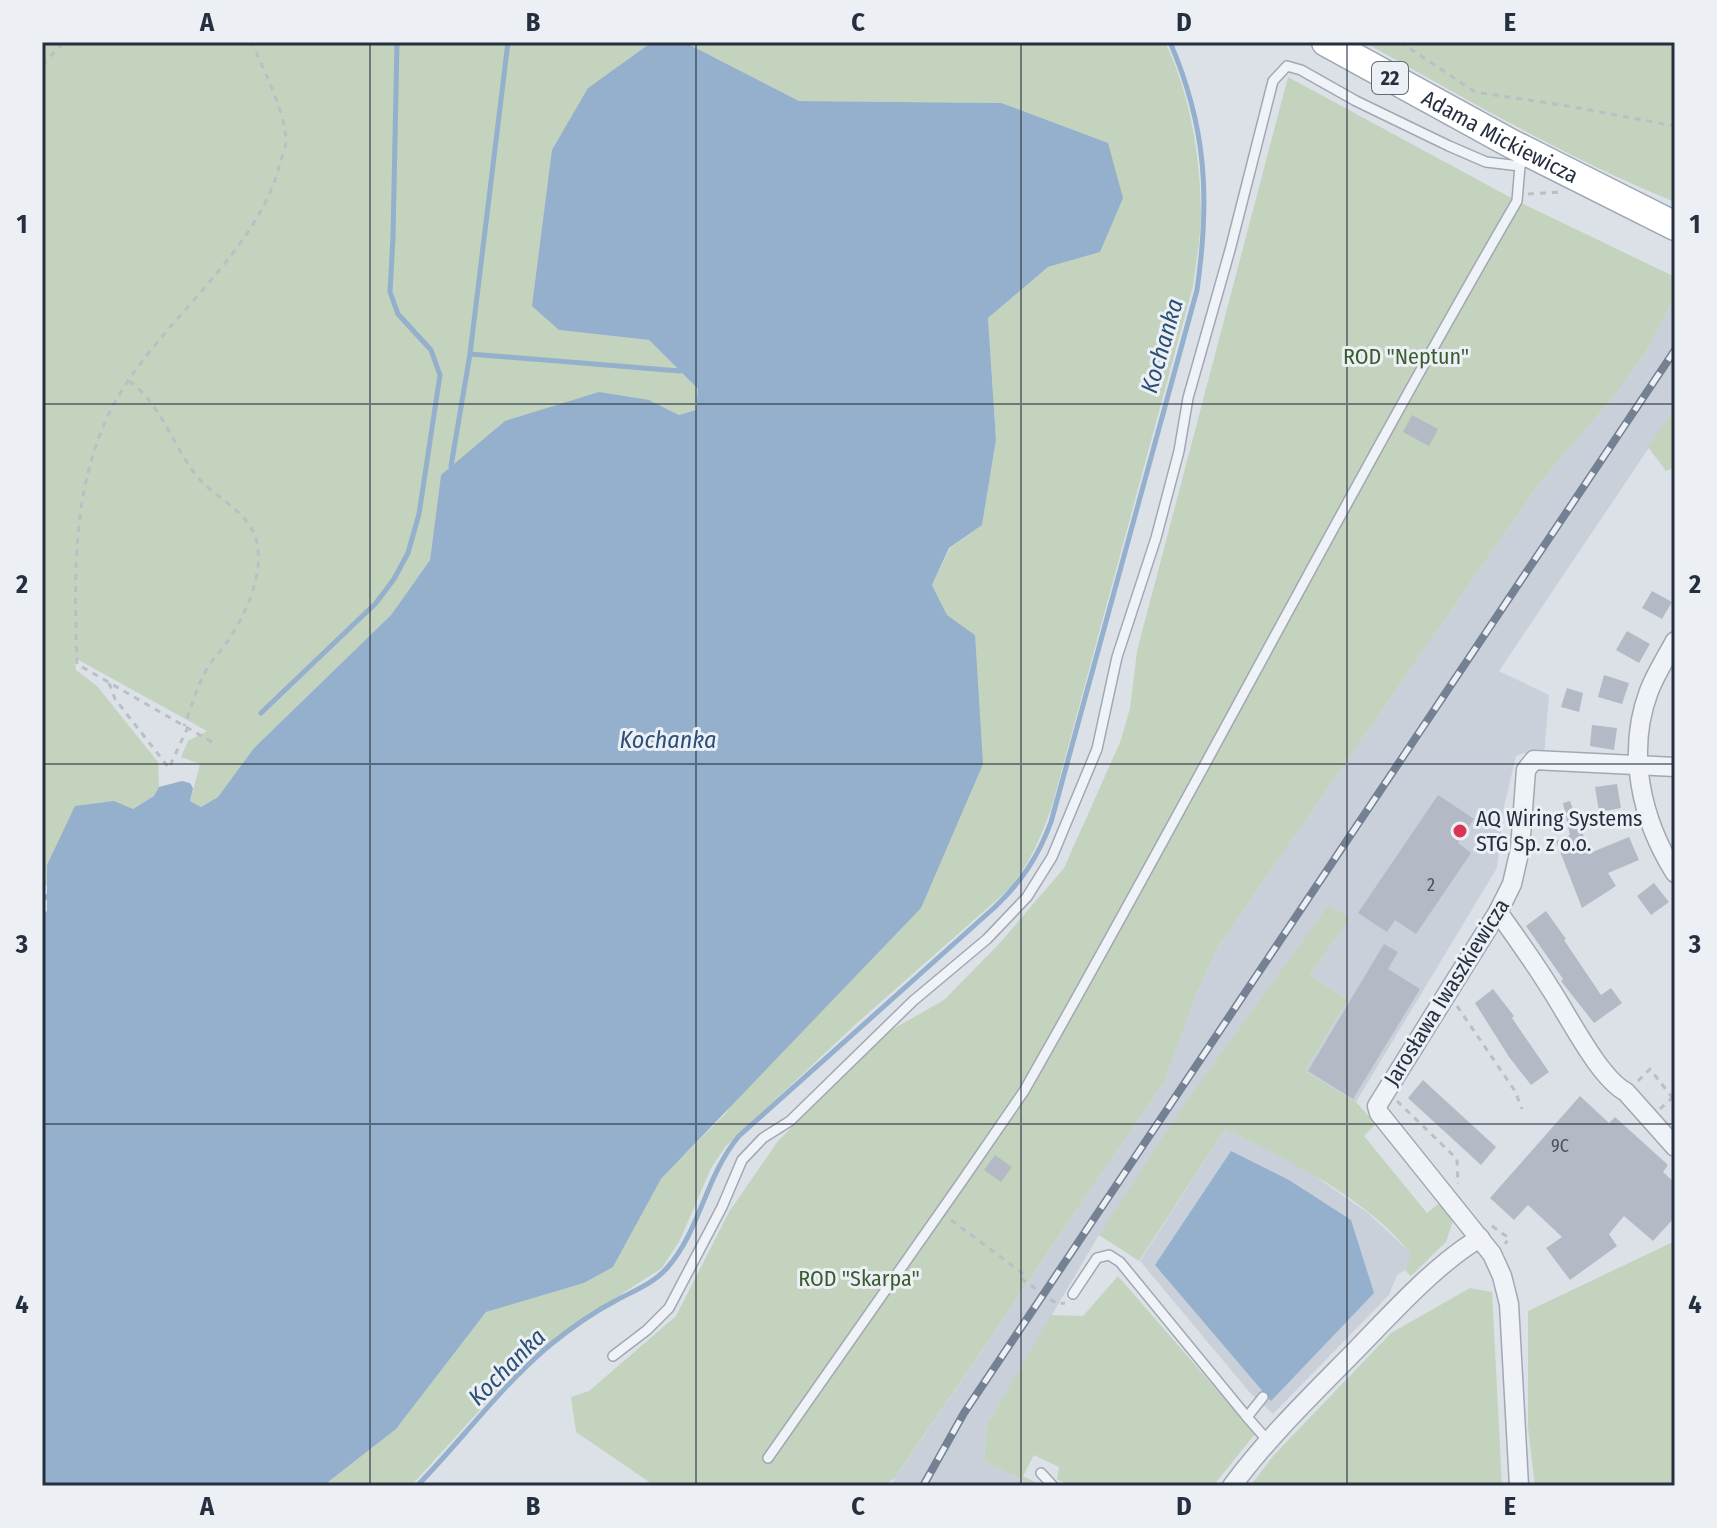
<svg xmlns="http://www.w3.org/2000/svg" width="1717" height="1528" font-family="'Fira Sans Condensed',sans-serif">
	<rect width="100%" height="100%" fill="#dce1e8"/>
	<g fill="#cad0da">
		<path d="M 1675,296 L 1675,409 L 1499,671 L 1549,695 L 1544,756 L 1524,753 L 1516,756 L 1504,807 L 1497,868 L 1356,1102 L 1305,1071 L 1348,1000 L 1310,975 L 1349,919 L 1099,1235 L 987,1425 L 984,1461 L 1035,1486 L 890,1486 L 1165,1080 L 1197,992 L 1219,945 L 1538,485 L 1618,391 L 1646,351 Z"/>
		<path d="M 1225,1129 L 1299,1165 L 1368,1213 L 1412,1254 L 1405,1270 L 1397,1275 L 1389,1295 L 1273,1414 L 1251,1394 L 1140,1261 Z"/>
	</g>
	<g fill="#c3d3bd">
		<path d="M 42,42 L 652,42 L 588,88 L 559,330 L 649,340 L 698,389 L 696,410 L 679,415 L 649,400 L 441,475 L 430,560 L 391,615 L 254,748 L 218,797 L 201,807 L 190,801 L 200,764 L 181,757 L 188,741 L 207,731 L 75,658 L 76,670 L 97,686 L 158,762 L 159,787 L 154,796 L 133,809 L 114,802 L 47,865 L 48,884 L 42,888 Z"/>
		<path d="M 684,42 L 1165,42 C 1190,94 1200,154 1201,212 C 1201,236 1196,262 1193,286 L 1054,799 C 1043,833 1032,861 1009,889 L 857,1023 L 726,1146 L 711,1168 L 680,1240 L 662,1268 L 567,1329 L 517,1369 L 411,1486 L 323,1486 L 396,1429 L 486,1312 L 584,1283 L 613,1267 L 661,1179 L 727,1112 L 975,635 L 947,615 L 932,585 L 950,548 L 982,525 L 996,440 L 988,318 L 1048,267 L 1100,252 L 1001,103 L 799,101 Z"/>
		<path d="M 1364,42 L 1675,42 L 1675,202 C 1567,158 1466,99 1364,42 Z"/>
		<path d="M 1288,77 L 1517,201 L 1675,277 L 1675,296 L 1646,351 L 1618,391 L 1538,485 L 1219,945 L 1197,992 L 1165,1080 L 895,1478 L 884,1486 L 655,1486 L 576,1432 L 571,1397 L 589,1391 L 676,1316 L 729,1212 L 778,1141 L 886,1033 L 944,1000 L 998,945 L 1064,868 L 1121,740 L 1130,708 L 1137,651 Z"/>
		<path d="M 1675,409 L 1675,467 L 1666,471 L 1648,447 Z"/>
		<path d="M 1329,905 L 1349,919 L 1310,975 L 1348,1000 L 1305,1071 L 1356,1102 L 1376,1124 L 1364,1136 L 1427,1213 L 1442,1201 L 1454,1218 L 1446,1242 L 1411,1276 L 1405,1270 L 1411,1254 C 1368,1199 1287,1159 1225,1129 L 1139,1261 L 1099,1235 L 1186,1102 Z"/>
		<path d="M 1675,1241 L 1675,1486 L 1535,1486 L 1528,1428 L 1528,1311 Z"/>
		<path d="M 1118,1276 L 1255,1434 L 1213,1486 L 1070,1486 L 1057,1479 L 1059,1467 L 1034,1455 L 1023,1476 L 1042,1486 L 1035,1486 L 984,1461 L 987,1425 L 1051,1315 L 1083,1316 Z"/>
		<path d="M 1470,1288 L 1492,1292 L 1502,1486 L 1250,1486 L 1274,1455 L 1391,1333 Z"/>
	</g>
	<g fill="#94b0cc">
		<path d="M 652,42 L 684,42 L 799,101 L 1001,103 L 1108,143 L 1123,198 L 1100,252 L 1048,267 L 988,318 L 996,440 L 982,525 L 949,548 L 932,585 L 947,615 L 975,635 L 983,764 L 921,908 L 661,1179 L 613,1267 L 584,1283 L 486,1312 L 396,1429 L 323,1486 L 42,1486 L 42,915 L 47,911 L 47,865 L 75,806 L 114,801 L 133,809 L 154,796 L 159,787 L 182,781 L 190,783 L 193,788 L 190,801 L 201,807 L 218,797 L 254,748 L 391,615 L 430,560 L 441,475 L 505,421 L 599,392 L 649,400 L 679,415 L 696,410 L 698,389 L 649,340 L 559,330 L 532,306 L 552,150 L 588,88 Z"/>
		<path d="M 1231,1151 L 1289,1180 L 1351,1220 L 1374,1293 L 1271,1401 L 1155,1265 Z"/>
	</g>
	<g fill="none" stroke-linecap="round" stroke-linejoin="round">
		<g stroke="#94b0cc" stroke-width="5">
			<path d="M 470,354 L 680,371"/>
			<path d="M 451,466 L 470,354 L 508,42"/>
			<path d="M 261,713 L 376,603 L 394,579 L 408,553 L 419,514 L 440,375 L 431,350 L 398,314 L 390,292 L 393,237 L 397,42"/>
			<path d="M 42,900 L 48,896"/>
			<path d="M 417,1486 C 462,1440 501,1386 550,1345 C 571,1328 592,1313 615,1301 C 633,1291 653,1284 667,1268 C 700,1231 706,1175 739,1136 L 995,907 C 1022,881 1038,857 1051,822 L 1197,290 C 1210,199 1207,128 1170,42"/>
		</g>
	</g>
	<g fill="#b3bac5">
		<path d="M 1412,415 L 1438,429 L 1429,446 L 1403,432 Z"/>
		<path d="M 1652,591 L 1672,602 L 1662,619 L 1642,608 Z"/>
		<path d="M 1627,631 L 1650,644 L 1639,663 L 1616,650 Z"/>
		<path d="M 1604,675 L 1629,683 L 1622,704 L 1598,697 Z"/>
		<path d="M 1567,688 L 1583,693 L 1579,712 L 1561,707 Z"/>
		<path d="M 1592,725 L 1617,728 L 1614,750 L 1590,746 Z"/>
		<path d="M 1617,784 L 1621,808 L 1599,812 L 1595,787 Z"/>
		<path d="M 1438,795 L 1474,819 L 1458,843 L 1471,853 L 1416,934 L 1395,920 L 1387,932 L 1358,913 Z"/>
		<path d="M 1570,801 L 1576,818 L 1584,816 L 1587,828 L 1581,829 L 1590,853 L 1629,837 L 1639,860 L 1608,873 L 1616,886 L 1582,908 L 1556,841 L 1570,835 L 1563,803 Z"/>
		<path d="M 1654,883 L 1669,902 L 1651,915 L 1637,896 Z"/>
		<path d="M 1546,911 L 1566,939 L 1564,940 L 1601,995 L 1611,988 L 1622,1003 L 1594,1023 L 1561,981 L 1563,979 L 1526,926 Z"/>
		<path d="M 1384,944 L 1398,952 L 1388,969 L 1420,989 L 1353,1099 L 1308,1071 Z"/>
		<path d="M 1493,989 L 1514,1016 L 1512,1018 L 1549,1072 L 1531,1085 L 1509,1057 L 1475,1003 Z"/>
		<path d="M 1423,1080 L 1496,1147 L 1481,1165 L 1408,1098 Z"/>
		<path d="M 1580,1096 L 1609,1123 L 1615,1117 L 1668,1165 L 1663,1172 L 1675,1183 L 1675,1217 L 1653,1241 L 1624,1216 L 1609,1234 L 1617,1246 L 1570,1280 L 1546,1248 L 1562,1237 L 1528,1205 L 1514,1220 L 1490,1198 Z"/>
		<path d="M 995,1155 L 1012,1167 L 1001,1182 L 984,1170 Z"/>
	</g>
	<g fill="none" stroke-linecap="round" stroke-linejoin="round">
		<g stroke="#a1a8b2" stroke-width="12">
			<g id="service">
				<path d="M 1073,1294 L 1097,1258 L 1109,1255 L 1120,1262 L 1247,1417"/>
				<path d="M 613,1356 L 647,1330 L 669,1308 L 722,1207 L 742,1160 L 763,1138 L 790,1121 L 913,1001 L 987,939 L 1027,897 L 1052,857 L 1097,749 L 1117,657 L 1156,538 L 1179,451 L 1188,398 L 1230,250 L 1273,81 L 1287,66 L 1301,70 L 1356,101 L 1449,146 L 1486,162 L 1520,166 L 1527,156"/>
				<path d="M 1263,1397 L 1247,1417 L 1268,1441"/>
				<path d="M 768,1458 L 960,1184 L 1024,1091 L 1045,1054 C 1205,771 1354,482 1517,201 L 1520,166"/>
				<path d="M 1041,1473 L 1053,1486"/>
			</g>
		</g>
		<g stroke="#a1a8b2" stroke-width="21">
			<g id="minor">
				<path d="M 1675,641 C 1666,658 1656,673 1649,691 C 1626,752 1641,819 1675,873"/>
				<path d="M 1498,912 C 1516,937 1534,962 1550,988 C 1568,1015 1599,1078 1626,1092 L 1675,1147"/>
				<path d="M 1232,1486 C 1269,1436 1313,1394 1357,1349 C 1392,1313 1437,1263 1480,1238"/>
				<path d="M 1519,1486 L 1509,1304 L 1502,1276 L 1492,1254 L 1379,1113 L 1377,1106 L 1498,912 L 1512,884 L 1520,849 L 1526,770 L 1534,760 L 1675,767"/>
			</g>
		</g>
		<g stroke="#9ba6b5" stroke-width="31">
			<g id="primary">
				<path id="s1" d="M 1326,42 L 1510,143 L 1675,226"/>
			</g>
		</g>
		<g stroke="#babfc6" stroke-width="3" stroke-dasharray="6 6" stroke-linecap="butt">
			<path d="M 1400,42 L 1475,92 L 1568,106 L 1675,126"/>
			<path d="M 42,65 L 64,42"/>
			<path d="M 1528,194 L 1560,192"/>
			<path d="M 129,381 C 161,404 172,444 196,475 C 213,497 244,508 255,536 C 267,571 245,617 225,645 C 219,653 212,660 207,669 C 196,687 192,707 184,726"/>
			<path d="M 109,683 L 115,699 L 169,768 L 187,729"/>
			<path d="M 212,742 L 77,664 C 74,576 71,483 115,402 C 159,322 258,253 280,163 C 282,156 286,147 286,140 C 285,110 263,70 252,42"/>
			<path d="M 1457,1006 L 1515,1091 L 1522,1109"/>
			<path d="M 1675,1058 L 1675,1062"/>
			<path d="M 1638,1081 L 1650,1069 L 1675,1101"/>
			<path d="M 1397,1101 L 1457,1159 L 1458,1184"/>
			<path d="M 1660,1109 L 1675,1095"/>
			<path d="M 951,1220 L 1025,1275 L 1022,1279 L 1057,1304 L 1065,1303"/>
			<path d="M 1492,1226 L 1509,1238 L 1505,1244"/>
		</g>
		<use href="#service" stroke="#eff2f6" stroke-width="9"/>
		<use href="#minor" stroke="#eff2f6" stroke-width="18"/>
		<use href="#primary" stroke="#fff" stroke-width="28"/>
		<g stroke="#748193" stroke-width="8">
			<path id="rail" d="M 923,1486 L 964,1413 L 1675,350"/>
		</g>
		<use href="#rail" stroke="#ecf0f5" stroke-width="5" stroke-dasharray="15" stroke-linecap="butt"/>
	</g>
	<path fill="none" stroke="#252f3f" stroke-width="2" stroke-opacity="0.55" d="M 370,42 L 370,1486M 696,42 L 696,1486M 1021,42 L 1021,1486M 1347,42 L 1347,1486M 42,404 L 1675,404M 42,764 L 1675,764M 42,1124 L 1675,1124"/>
	<circle fill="#da3552" stroke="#ecf0f5" stroke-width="3" cx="1460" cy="831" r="8"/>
	<g text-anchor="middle" stroke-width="6" stroke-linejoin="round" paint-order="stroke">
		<g font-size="18" fill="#485260">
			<text x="1431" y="891">2</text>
			<text x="1560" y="1152">9C</text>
		</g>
		<rect fill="#ecf0f5" stroke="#616976" stroke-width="2" x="1372" y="62" width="36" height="32" rx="6"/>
		<g font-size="20" font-weight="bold" fill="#252f3f">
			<text x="1390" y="85">22</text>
		</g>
		<g font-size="22" fill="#252f3f" stroke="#ecf0f5">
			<text dy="8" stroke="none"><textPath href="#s1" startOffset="198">Adama Mickiewicza</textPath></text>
			<text transform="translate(1446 992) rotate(-58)" y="8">Jarosława Iwaszkiewicza</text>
		</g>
		<g font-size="22" fill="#3a5c31" stroke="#ecf0f5">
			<text x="1406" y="364">ROD "Neptun"</text>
			<text x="859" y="1286">ROD "Skarpa"</text>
		</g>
		<g font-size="22" fill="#252f3f" stroke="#ecf0f5" text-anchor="start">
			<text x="1476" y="826">AQ Wiring Systems<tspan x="1476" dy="25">STG Sp. z o.o.</tspan></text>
		</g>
		<g font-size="24" font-style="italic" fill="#2b4f77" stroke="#ecf0f5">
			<text transform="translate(1162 346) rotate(-74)" y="8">Kochanka</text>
			<text x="668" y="748">Kochanka</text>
			<text transform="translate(507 1367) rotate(-45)" y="8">Kochanka</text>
		</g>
	</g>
	<rect width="1717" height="1528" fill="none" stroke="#ecf0f5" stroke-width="88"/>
	<rect x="44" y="44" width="1629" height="1440" fill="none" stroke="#252f3f" stroke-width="3"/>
	<g font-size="26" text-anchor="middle" font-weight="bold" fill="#252f3f">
		<text x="207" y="31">A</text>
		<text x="533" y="31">B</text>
		<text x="858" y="31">C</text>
		<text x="1184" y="31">D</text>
		<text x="1510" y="31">E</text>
		<text x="22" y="233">1</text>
		<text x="1695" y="233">1</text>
		<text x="22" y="593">2</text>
		<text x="1695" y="593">2</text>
		<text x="22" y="953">3</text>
		<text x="1695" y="953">3</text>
		<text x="22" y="1313">4</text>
		<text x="1695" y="1313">4</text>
		<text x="207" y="1515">A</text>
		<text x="533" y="1515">B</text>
		<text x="858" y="1515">C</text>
		<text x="1184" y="1515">D</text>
		<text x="1510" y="1515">E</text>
	</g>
</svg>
